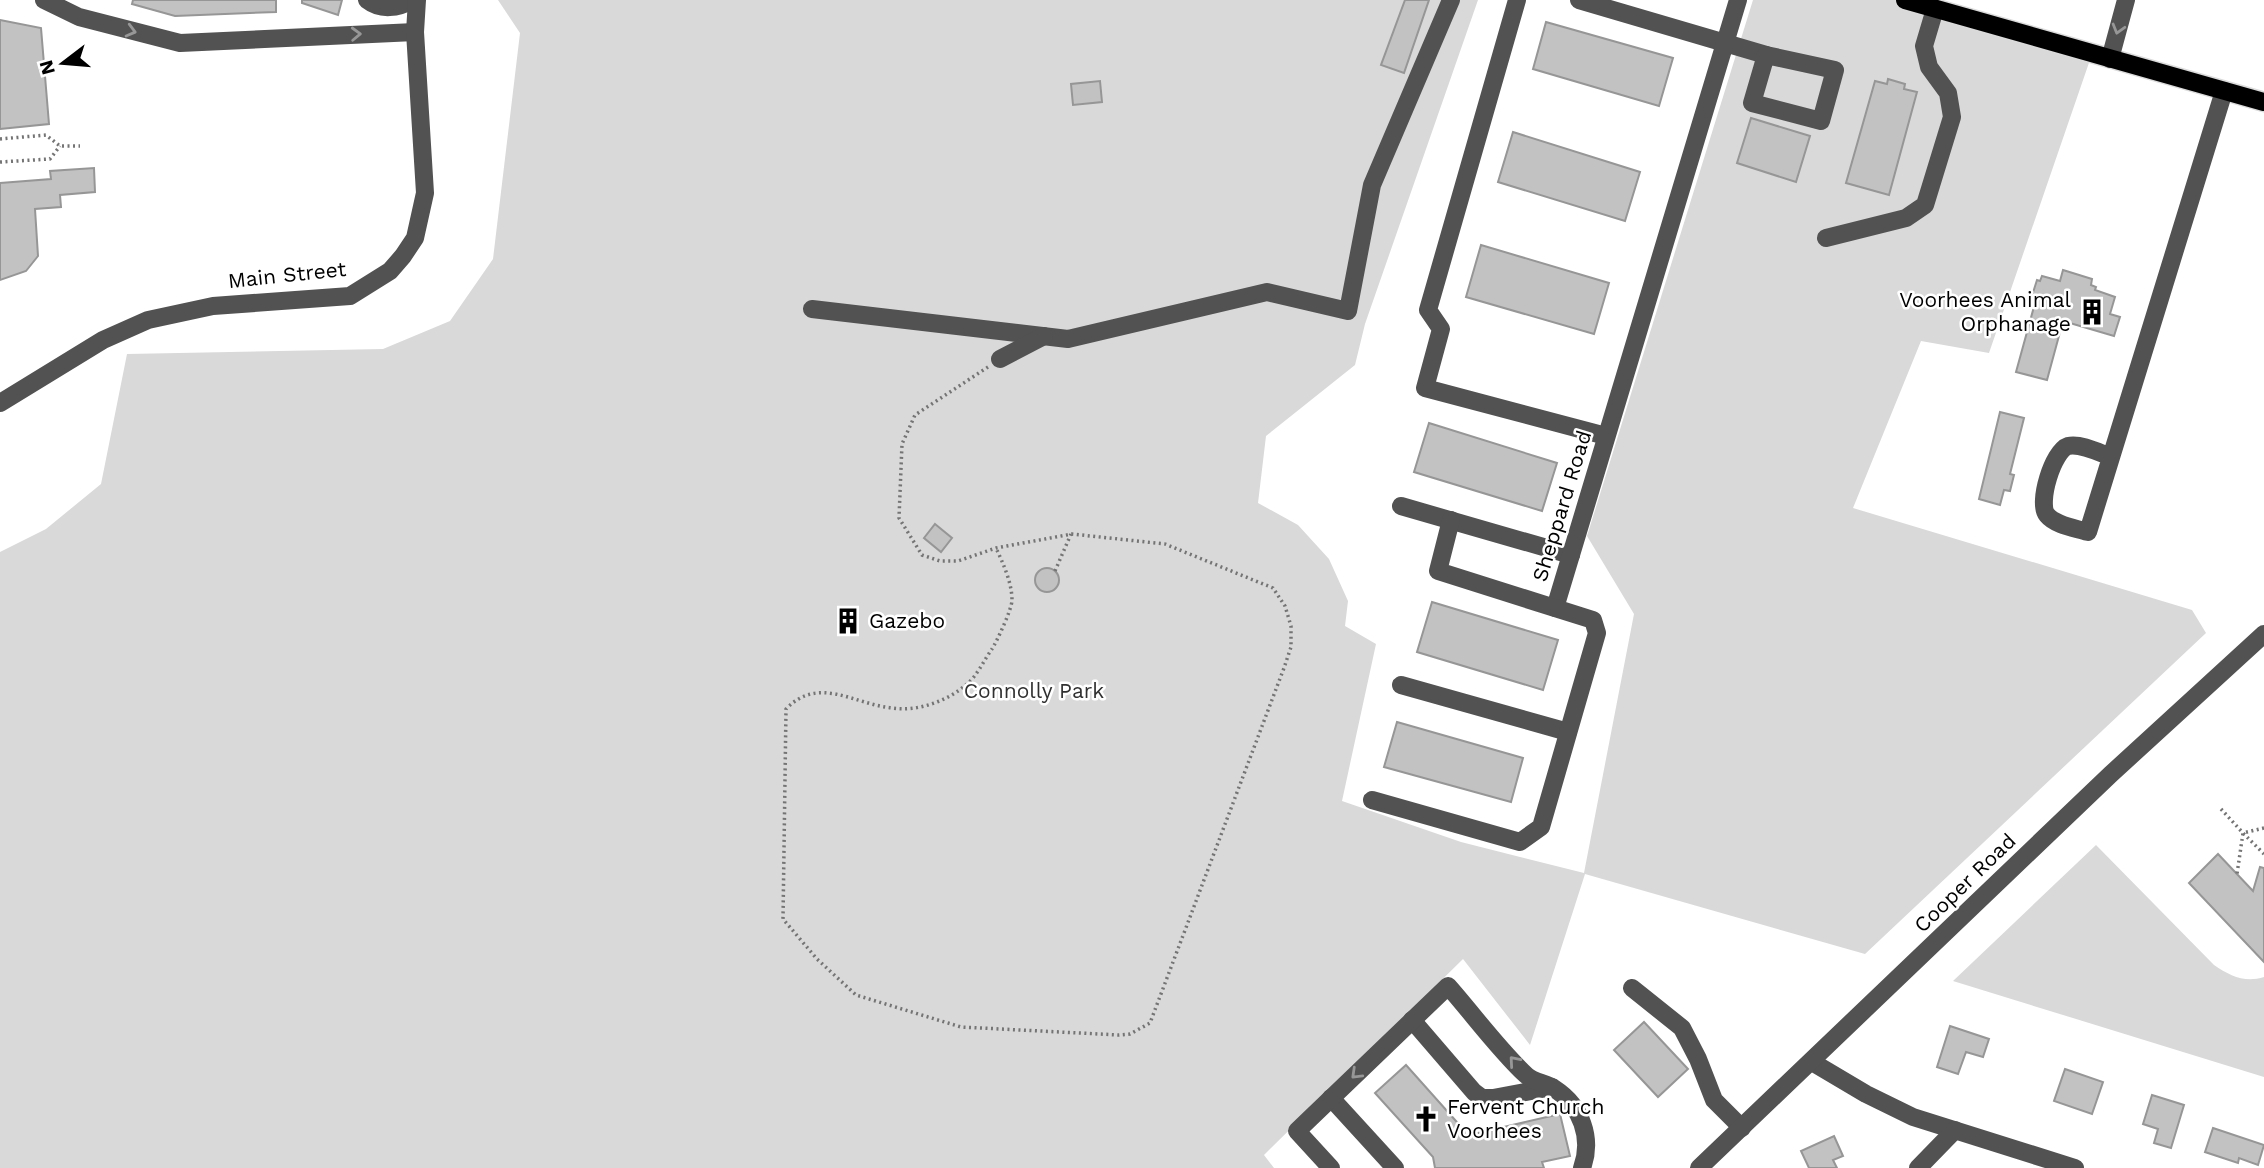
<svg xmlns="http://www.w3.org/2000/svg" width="2264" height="1168" font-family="'Work Sans',sans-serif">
	<rect width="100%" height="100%" fill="#fff"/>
	<g fill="#d9d9d9">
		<path d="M 498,0 L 1478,0 L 1365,324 L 1355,365 L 1266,436 L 1258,503 L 1298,525 L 1329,559 L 1348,601 L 1345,626 L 1376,644 L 1342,801 L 1461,842 L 1584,873 L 1634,614 L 1587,536 L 1753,0 L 1902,0 L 2092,54 L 1989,353 L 1921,341 L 1853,508 L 2192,610 L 2206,633 L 1865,954 L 1585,874 L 1530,1045 L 1463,959 L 1264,1155 L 1274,1168 L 0,1168 L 0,552 L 46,529 L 101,484 L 127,354 L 383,349 L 450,321 L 493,259 L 520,33 Z"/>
		<path d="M 2096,845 L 2214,965 C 2230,976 2245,983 2264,977 L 2264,1077 L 1953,981 Z"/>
	</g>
	<g fill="#c2c2c2" stroke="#969696" stroke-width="2">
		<path d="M 133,0 L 276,0 L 276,12 L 175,16 L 132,4 Z"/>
		<path d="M 302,0 L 342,0 L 338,15 L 302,3 Z"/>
		<path d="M 1405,0 L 1429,0 L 1404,73 L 1381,65 Z"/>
		<path d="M 0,20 L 41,28 L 49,124 L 0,129 Z"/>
		<path d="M 1546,22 L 1673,58 L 1659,106 L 1533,69 Z"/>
		<path d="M 1888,79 L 1905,84 L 1904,89 L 1917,92 L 1889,195 L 1846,183 L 1875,81 L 1887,84 Z"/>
		<path d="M 1100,81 L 1102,102 L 1073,105 L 1071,84 Z"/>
		<path d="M 1751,118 L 1810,136 L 1796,182 L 1737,163 Z"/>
		<path d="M 1513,132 L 1640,172 L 1625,221 L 1498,182 Z"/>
		<path d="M 94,168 L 95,192 L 60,195 L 61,207 L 35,209 L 38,256 L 26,271 L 0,280 L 0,183 L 51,179 L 50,171 Z"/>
		<path d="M 1481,245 L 1609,283 L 1594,334 L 1466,297 Z"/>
		<path d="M 2063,270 L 2092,279 L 2091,285 L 2096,287 L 2095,290 L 2115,297 L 2110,314 L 2120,317 L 2114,336 L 2063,321 L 2047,380 L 2016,372 L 2035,303 L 2030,302 L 2037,280 L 2040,281 L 2042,276 L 2060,281 Z"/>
		<path d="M 2000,412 L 2024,418 L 2010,474 L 2014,475 L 2010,491 L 2004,490 L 2000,505 L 1979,499 Z"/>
		<path d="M 1429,423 L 1557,463 L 1542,511 L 1414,472 Z"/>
		<path d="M 935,524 L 952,538 L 941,552 L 924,538 Z"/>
		<circle cx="1047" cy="580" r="12"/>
		<path d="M 1432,602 L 1558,640 L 1543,690 L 1417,652 Z"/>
		<path d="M 1397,722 L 1523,758 L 1511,802 L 1384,767 Z"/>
		<path d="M 2218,854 L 2253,891 L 2260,867 L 2264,868 L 2264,962 L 2189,883 Z"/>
		<path d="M 1644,1022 L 1688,1069 L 1658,1097 L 1614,1050 Z"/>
		<path d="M 1950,1026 L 1989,1039 L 1983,1057 L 1966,1052 L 1958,1074 L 1937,1067 Z"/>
		<path d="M 1406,1065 L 1464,1130 L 1465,1136 L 1560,1114 L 1570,1156 L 1542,1162 L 1544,1168 L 1435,1168 L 1433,1157 L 1375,1093 Z"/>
		<path d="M 2065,1069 L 2103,1082 L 2092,1114 L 2054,1101 Z"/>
		<path d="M 2152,1095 L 2184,1105 L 2171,1148 L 2154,1143 L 2158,1129 L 2143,1124 Z"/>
		<path d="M 2213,1128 L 2264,1145 L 2258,1165 L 2239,1158 L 2238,1163 L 2205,1152 Z"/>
		<path d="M 1834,1136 L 1843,1156 L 1833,1160 L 1837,1168 L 1809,1168 L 1801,1151 Z"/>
	</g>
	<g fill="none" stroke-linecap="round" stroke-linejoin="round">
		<g stroke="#dbdbdb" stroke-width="21">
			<path id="major" d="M 1905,0 L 2264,102"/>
		</g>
		<g stroke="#747474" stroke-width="3.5" stroke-dasharray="2 3.5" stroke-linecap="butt">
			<path d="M 0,139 L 46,135 L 60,146 L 80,146"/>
			<path d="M 0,162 L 50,159 L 60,146"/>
			<path d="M 988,367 L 915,415 L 902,444 L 899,518 L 922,555 L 940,561 L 958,561 L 996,548 L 1072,534 L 1165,544 L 1273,588 L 1285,606 L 1291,626 L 1291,647 L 1284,668 L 1150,1023 L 1130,1034 L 1119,1035 L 961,1027 L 856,995 L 817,959 L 783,919 L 786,709 C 819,675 853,704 892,708 C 917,712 948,701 967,684 C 977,676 984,660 992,649 C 997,641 1012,609 1012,600 C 1012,583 1003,563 996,548"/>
			<path d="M 1055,571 L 1071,534"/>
			<path d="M 2221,809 L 2243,833 L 2237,874"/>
			<path d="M 2264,828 L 2243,833 L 2264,854"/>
		</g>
		<g stroke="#525252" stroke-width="18">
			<path d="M 44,0 L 79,17 L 180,43 L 415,32"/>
			<path d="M 367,0 C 381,11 398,8 413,0"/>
			<path d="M 1517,0 L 1428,310 L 1441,329 L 1425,388 L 1606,436"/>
			<path d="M 1579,0 L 1766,55"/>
			<path d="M 1766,55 L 1835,70 L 1821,121 L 1752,103 Z"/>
			<path d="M 2110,59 L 2126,0"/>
			<path d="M 1826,238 L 1906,218 L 1925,205 L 1952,117 L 1948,93 L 1929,67 L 1924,46 L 1935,9"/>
			<path d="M 812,309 L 1068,339 L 1267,292 L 1348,311 L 1372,185 L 1451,0"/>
			<path d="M 1000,359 L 1044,336"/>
			<path d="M 0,403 L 103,340 L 148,320 L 213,306 L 350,296 L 390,271 L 403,256 L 415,238 L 425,193 L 415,32 L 417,0"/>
			<path d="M 2111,457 C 2100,453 2081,443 2068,446 C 2053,451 2037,503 2047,515 C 2056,526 2076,528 2088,532 C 2134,385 2179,238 2224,91"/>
			<path d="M 1401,506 L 1571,555"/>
			<path d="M 1555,608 L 1738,0"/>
			<path d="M 1401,685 L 1568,732"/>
			<path d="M 1372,800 L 1520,842 L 1541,827 L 1597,633 L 1593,620 L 1438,571 L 1451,520"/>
			<path d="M 1632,988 L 1682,1028 L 1698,1059 L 1714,1100 L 1742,1128"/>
			<path d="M 1412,1020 L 1474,1092 L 1482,1098 L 1493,1098 L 1552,1087"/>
			<path d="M 1812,1062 L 1866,1094 L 1913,1117 L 2075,1168"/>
			<path d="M 1331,1098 L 1395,1168"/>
			<path d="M 1331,1168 L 1297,1131 L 1448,986 C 1472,1013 1499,1050 1526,1075 C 1533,1082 1546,1083 1555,1089 C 1581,1106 1593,1138 1582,1168"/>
			<path d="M 1699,1168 L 2111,774 L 2264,634"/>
			<path d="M 1918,1168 L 1955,1130"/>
		</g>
		<use href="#major" stroke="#000" stroke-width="18"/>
	</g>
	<defs><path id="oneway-chevron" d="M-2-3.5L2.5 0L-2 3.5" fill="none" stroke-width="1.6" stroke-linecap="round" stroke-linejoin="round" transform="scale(1.75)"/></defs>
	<g stroke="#979797">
		<use href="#oneway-chevron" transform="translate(2118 29) rotate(106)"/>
		<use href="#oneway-chevron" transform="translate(131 31) rotate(15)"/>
		<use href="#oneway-chevron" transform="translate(356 34) rotate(-2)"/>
		<use href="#oneway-chevron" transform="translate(1514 1061) rotate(-131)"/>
		<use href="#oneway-chevron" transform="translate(1356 1074) rotate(136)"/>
	</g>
	<defs>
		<g id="building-bare" transform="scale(2.1)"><path d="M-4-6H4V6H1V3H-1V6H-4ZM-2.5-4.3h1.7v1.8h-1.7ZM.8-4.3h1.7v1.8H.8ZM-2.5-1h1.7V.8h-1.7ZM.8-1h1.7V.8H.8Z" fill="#000" stroke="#fff" stroke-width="2.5" paint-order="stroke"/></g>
		<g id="church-bare" transform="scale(2.1)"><path d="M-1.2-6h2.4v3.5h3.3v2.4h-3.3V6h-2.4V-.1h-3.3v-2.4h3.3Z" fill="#000" stroke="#fff" stroke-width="2.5" paint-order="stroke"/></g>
	</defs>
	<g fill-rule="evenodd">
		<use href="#building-bare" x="2092" y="312"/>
		<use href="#building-bare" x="848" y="621"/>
		<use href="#church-bare" x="1426" y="1119"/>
	</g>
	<g text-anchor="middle" stroke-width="5" stroke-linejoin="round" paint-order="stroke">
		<g font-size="21" fill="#000" stroke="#fff">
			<text transform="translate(287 275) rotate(-6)" y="7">Main Street</text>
			<text transform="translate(1562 506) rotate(-73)" y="7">Sheppard Road</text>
			<text transform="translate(1965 883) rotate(-44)" y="7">Cooper Road</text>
		</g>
		<g font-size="21" fill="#000" stroke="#fff" text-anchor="start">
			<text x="2071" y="307" text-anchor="end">Voorhees Animal<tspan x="2071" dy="24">Orphanage</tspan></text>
			<text x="869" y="628">Gazebo</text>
			<text x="1447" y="1114">Fervent Church<tspan x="1447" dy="24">Voorhees</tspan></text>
		</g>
		<g font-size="21" fill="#303030" stroke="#fff">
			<text x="1034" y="698">Connolly Park</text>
		</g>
	</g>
	<g transform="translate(63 63) rotate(254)" stroke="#ffffff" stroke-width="5" paint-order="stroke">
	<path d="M0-5L12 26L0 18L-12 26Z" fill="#000000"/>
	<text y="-10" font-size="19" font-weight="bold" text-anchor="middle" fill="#000000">N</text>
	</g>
</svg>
